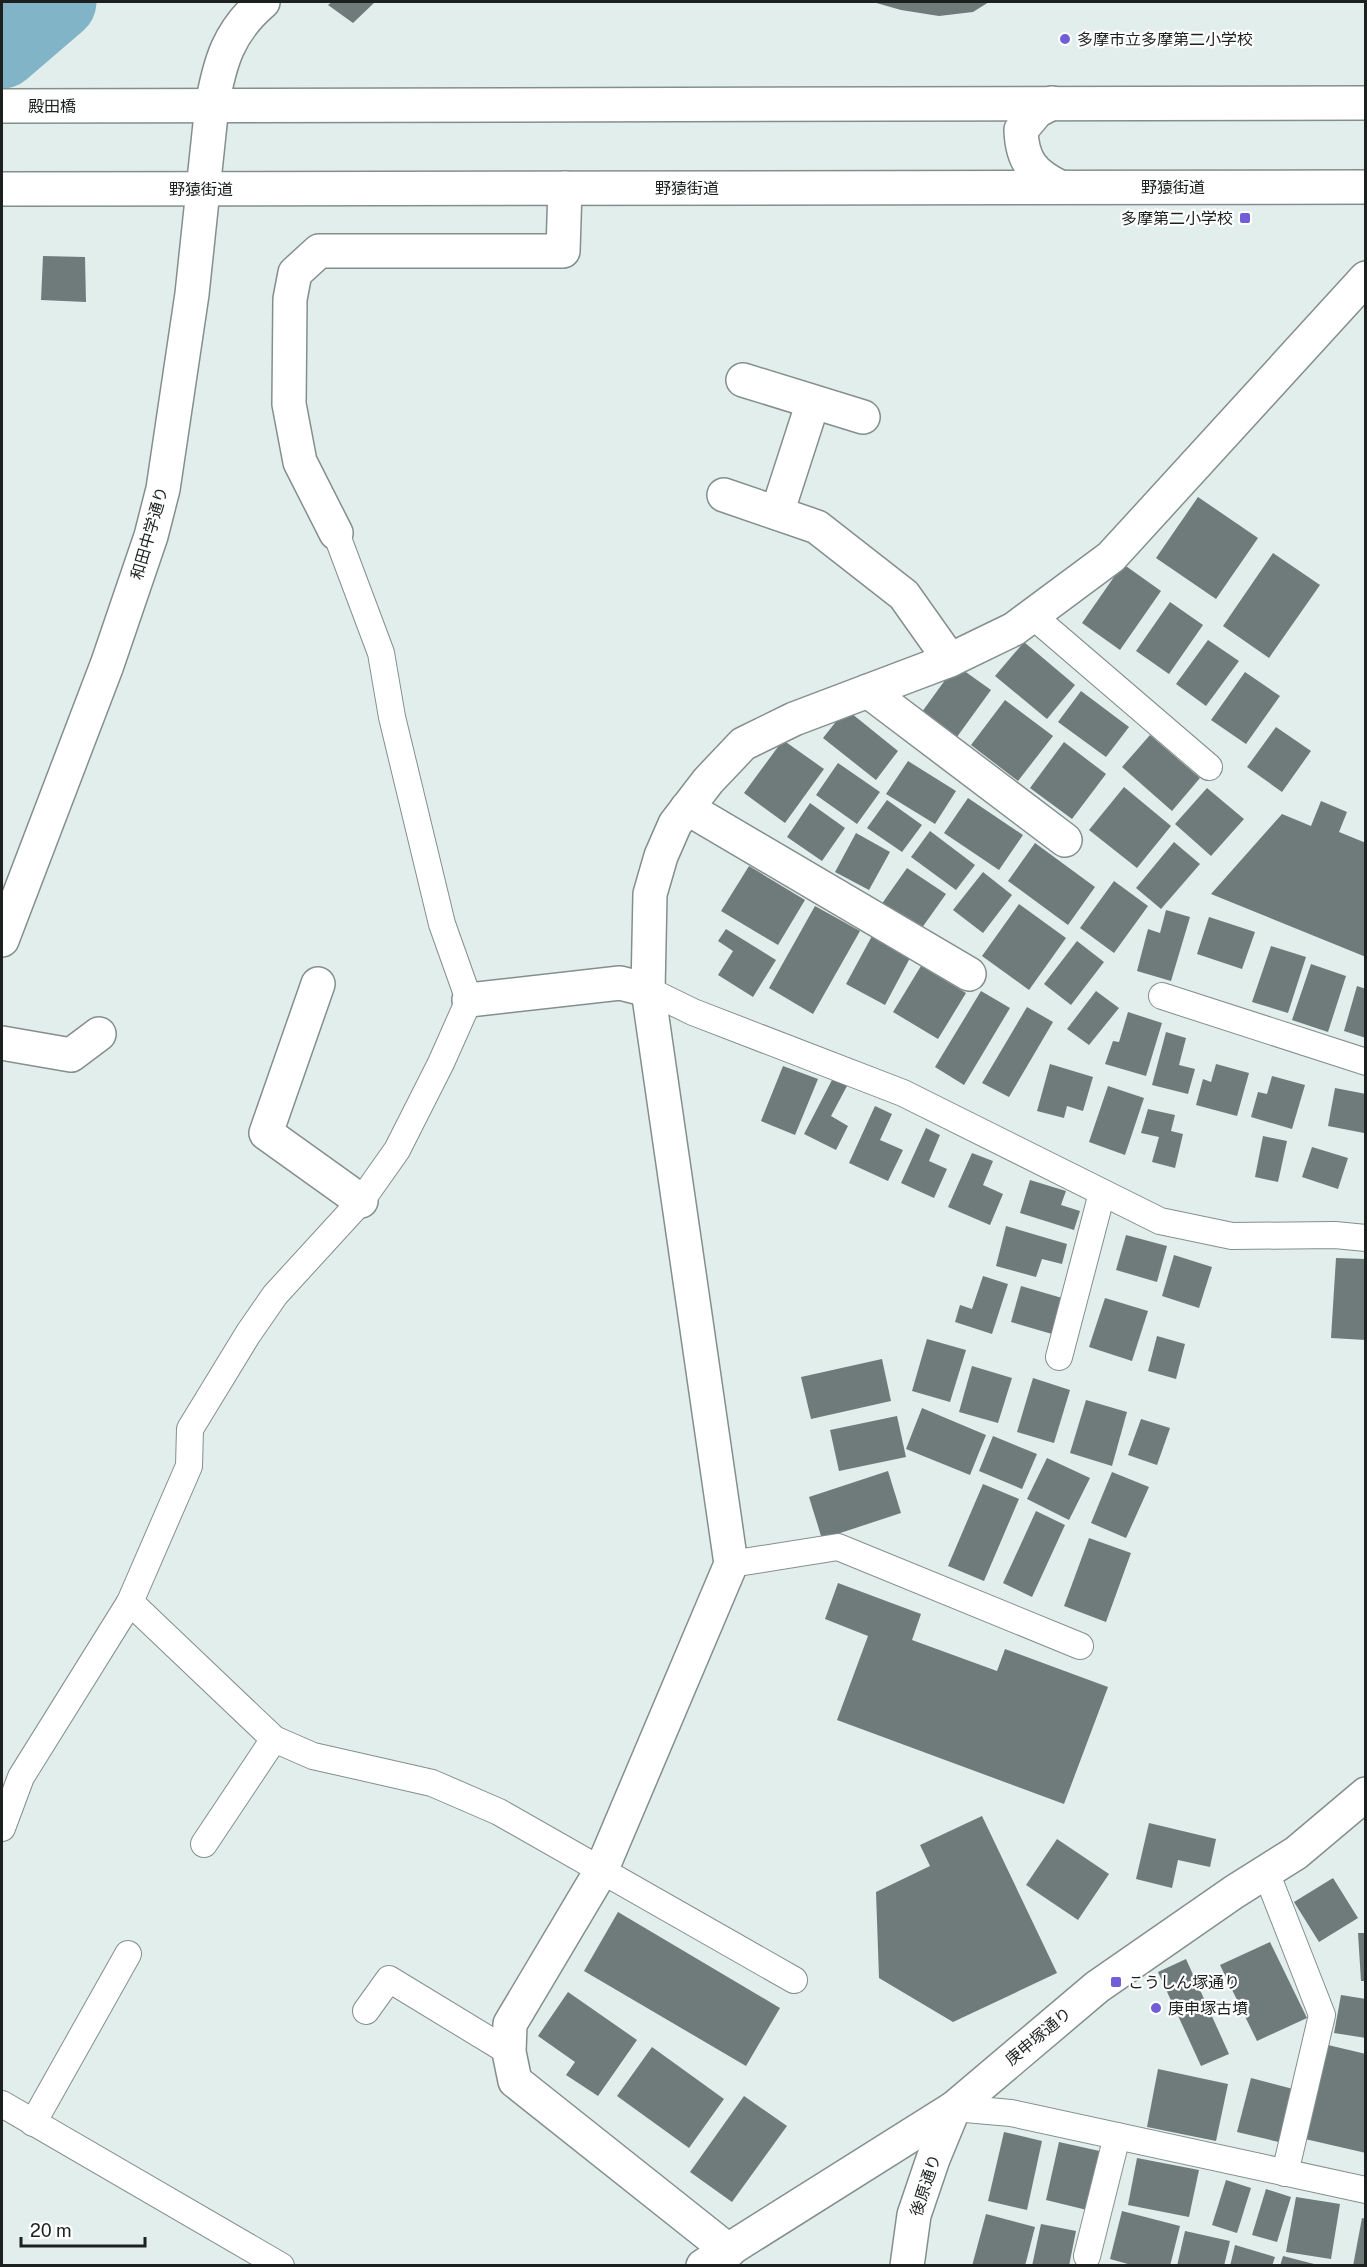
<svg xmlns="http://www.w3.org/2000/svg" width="1367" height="2267" font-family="'Public Sans','Noto Sans JP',sans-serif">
	<rect width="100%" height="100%" fill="#e2eeec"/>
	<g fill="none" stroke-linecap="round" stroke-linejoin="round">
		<path stroke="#82b4c8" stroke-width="75" d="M 2,51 L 59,2"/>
	</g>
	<g fill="#6f7a7b">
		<path d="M 332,2 L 375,2 L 353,23 L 328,5 Z"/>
		<path d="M 873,2 L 989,2 L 973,12 L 939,16 L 901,10 Z"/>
		<path d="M 43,256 L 85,257 L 86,302 L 41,300 Z"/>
		<path d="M 1198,497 L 1258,538 L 1216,599 L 1156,558 Z"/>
		<path d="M 1273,553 L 1320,585 L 1269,658 L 1223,626 Z"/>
		<path d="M 1123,564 L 1161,591 L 1120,650 L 1082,623 Z"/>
		<path d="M 1170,602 L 1203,625 L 1169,674 L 1136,651 Z"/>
		<path d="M 1208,640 L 1239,661 L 1206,706 L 1176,684 Z"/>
		<path d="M 1024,642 L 1075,685 L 1047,719 L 995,676 Z"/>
		<path d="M 956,665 L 991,690 L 954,741 L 919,716 Z"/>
		<path d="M 1245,672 L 1280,696 L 1246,744 L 1211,720 Z"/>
		<path d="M 1081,691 L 1129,727 L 1106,757 L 1058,722 Z"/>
		<path d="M 1005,700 L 1053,736 L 1018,781 L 971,745 Z"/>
		<path d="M 846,709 L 898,751 L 876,780 L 823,738 Z"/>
		<path d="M 1276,727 L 1311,751 L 1282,792 L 1247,767 Z"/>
		<path d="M 1150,735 L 1200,778 L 1172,811 L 1122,767 Z"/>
		<path d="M 783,740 L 824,769 L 785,823 L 744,793 Z"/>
		<path d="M 1064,742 L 1106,774 L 1072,819 L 1030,788 Z"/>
		<path d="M 908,761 L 956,791 L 935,824 L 886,794 Z"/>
		<path d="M 838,763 L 880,792 L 857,824 L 816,795 Z"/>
		<path d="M 1124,787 L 1171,826 L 1137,868 L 1089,830 Z"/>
		<path d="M 1207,788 L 1244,819 L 1211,856 L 1175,824 Z"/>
		<path d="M 968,798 L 1023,835 L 999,870 L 944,833 Z"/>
		<path d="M 887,800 L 922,825 L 902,852 L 867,828 Z"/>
		<path d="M 1321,801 L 1347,812 L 1339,832 L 1366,843 L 1366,957 L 1211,894 L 1282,814 L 1311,826 Z"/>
		<path d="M 810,803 L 845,828 L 822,861 L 787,837 Z"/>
		<path d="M 930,831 L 975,865 L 956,890 L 911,857 Z"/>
		<path d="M 856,833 L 890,852 L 869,890 L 835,872 Z"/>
		<path d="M 1174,842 L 1200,864 L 1161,909 L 1136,888 Z"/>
		<path d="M 1035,843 L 1095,887 L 1068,925 L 1008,881 Z"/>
		<path d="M 749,866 L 805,900 L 778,945 L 721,911 Z"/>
		<path d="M 907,868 L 946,894 L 919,932 L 881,905 Z"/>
		<path d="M 983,872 L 1012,895 L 983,933 L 953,910 Z"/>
		<path d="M 1114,881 L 1148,906 L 1114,953 L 1080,928 Z"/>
		<path d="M 1019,904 L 1066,938 L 1029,990 L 982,956 Z"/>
		<path d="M 815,906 L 860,931 L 813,1014 L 769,988 Z"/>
		<path d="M 1166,910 L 1190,917 L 1171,981 L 1137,971 L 1148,929 L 1160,933 Z"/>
		<path d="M 1209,917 L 1255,932 L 1242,969 L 1197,954 Z"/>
		<path d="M 726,929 L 776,960 L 753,997 L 718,975 L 733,951 L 718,941 Z"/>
		<path d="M 872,936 L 910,958 L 885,1005 L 846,984 Z"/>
		<path d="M 1077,941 L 1104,962 L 1071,1005 L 1044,984 Z"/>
		<path d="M 1271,946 L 1306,957 L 1288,1013 L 1252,1002 Z"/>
		<path d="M 1311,964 L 1346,976 L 1328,1032 L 1292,1020 Z"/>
		<path d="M 921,966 L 966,993 L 938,1039 L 893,1012 Z"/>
		<path d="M 1357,986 L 1366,989 L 1366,1038 L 1344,1031 Z"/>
		<path d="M 981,991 L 1010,1008 L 964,1085 L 935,1067 Z"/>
		<path d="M 1096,991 L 1119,1008 L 1089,1045 L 1067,1029 Z"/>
		<path d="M 1027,1007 L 1053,1022 L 1009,1097 L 982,1083 Z"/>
		<path d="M 1128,1012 L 1162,1023 L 1146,1076 L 1105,1064 L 1113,1041 L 1119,1042 Z"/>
		<path d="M 1166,1032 L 1186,1038 L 1179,1065 L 1195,1069 L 1188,1094 L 1152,1085 Z"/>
		<path d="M 1050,1064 L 1093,1077 L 1083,1111 L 1067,1106 L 1064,1118 L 1037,1111 Z"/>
		<path d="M 1216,1064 L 1249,1073 L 1237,1116 L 1196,1105 L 1203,1079 L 1211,1082 Z"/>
		<path d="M 783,1066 L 818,1079 L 795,1135 L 761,1121 Z"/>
		<path d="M 1272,1076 L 1305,1085 L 1292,1129 L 1251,1117 L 1258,1092 L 1267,1094 Z"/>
		<path d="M 833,1078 L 847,1086 L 831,1116 L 848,1126 L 836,1150 L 804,1134 Z"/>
		<path d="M 1108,1086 L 1144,1098 L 1125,1155 L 1089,1142 Z"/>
		<path d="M 1335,1088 L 1366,1094 L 1364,1133 L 1328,1126 Z"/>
		<path d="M 875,1106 L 892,1114 L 880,1140 L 903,1150 L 888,1181 L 849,1163 Z"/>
		<path d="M 1148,1109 L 1175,1115 L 1171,1131 L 1183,1134 L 1175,1168 L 1152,1162 L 1159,1137 L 1141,1133 Z"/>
		<path d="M 926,1128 L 940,1135 L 929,1161 L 947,1169 L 934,1198 L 901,1183 Z"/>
		<path d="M 1263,1136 L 1287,1141 L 1278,1182 L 1255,1177 Z"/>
		<path d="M 1312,1147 L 1348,1158 L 1338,1189 L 1302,1177 Z"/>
		<path d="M 972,1153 L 993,1161 L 983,1185 L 1003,1194 L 990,1225 L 948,1207 Z"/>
		<path d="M 1030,1180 L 1066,1191 L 1061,1205 L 1080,1211 L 1074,1230 L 1020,1213 Z"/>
		<path d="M 1006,1226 L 1067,1244 L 1062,1264 L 1042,1259 L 1036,1277 L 996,1266 Z"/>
		<path d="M 1126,1235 L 1167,1246 L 1157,1282 L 1116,1270 Z"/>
		<path d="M 1174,1255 L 1212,1267 L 1199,1308 L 1162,1296 Z"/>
		<path d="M 1336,1258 L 1366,1259 L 1366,1340 L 1331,1338 Z"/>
		<path d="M 983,1276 L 1008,1284 L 992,1334 L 955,1322 L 960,1305 L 972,1309 Z"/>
		<path d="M 1021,1286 L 1062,1298 L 1052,1334 L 1011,1322 Z"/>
		<path d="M 1105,1298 L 1148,1311 L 1132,1361 L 1089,1347 Z"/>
		<path d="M 1157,1336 L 1185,1344 L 1176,1379 L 1148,1371 Z"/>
		<path d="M 927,1339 L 966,1350 L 950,1402 L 912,1391 Z"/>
		<path d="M 882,1359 L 891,1401 L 811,1419 L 801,1377 Z"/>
		<path d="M 972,1366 L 1012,1378 L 998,1423 L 959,1412 Z"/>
		<path d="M 1033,1378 L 1070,1390 L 1054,1443 L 1017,1432 Z"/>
		<path d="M 1086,1400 L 1127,1412 L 1112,1466 L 1070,1453 Z"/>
		<path d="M 922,1408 L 986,1435 L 970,1475 L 906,1449 Z"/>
		<path d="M 897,1416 L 906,1457 L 839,1471 L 830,1430 Z"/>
		<path d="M 1141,1419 L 1170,1428 L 1157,1465 L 1128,1455 Z"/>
		<path d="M 993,1436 L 1037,1454 L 1022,1489 L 979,1471 Z"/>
		<path d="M 1047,1458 L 1090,1478 L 1069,1520 L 1027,1499 Z"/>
		<path d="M 888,1471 L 901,1513 L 822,1539 L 809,1497 Z"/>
		<path d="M 1112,1472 L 1149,1487 L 1126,1538 L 1091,1523 Z"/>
		<path d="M 983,1484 L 1019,1499 L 984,1581 L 948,1566 Z"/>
		<path d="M 1036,1511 L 1065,1525 L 1032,1597 L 1003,1583 Z"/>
		<path d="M 1089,1538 L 1131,1553 L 1106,1622 L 1064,1606 Z"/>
		<path d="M 838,1583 L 921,1614 L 912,1640 L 997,1671 L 1005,1649 L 1108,1687 L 1064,1804 L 837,1720 L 868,1636 L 825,1619 Z"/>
		<path d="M 982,1816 L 1057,1973 L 953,2022 L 879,1978 L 876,1892 L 930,1866 L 920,1845 Z"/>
		<path d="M 1149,1823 L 1216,1839 L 1210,1867 L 1178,1860 L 1172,1888 L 1136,1879 Z"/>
		<path d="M 1057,1839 L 1109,1874 L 1078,1920 L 1026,1885 Z"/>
		<path d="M 1333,1878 L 1358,1918 L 1319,1942 L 1294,1902 Z"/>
		<path d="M 618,1912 L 780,2008 L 746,2066 L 584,1971 Z"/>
		<path d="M 1358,1933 L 1366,1933 L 1366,1981 L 1361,1981 Z"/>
		<path d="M 1270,1942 L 1307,2018 L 1257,2041 L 1220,1965 Z"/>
		<path d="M 1186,1959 L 1229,2054 L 1201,2066 L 1158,1972 Z"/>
		<path d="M 568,1992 L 637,2040 L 598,2096 L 566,2075 L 575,2062 L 538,2036 Z"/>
		<path d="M 1341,1995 L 1366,1999 L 1366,2038 L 1334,2033 Z"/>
		<path d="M 1328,2045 L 1366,2054 L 1366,2153 L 1305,2139 Z"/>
		<path d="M 652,2047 L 724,2099 L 689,2148 L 617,2096 Z"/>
		<path d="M 1158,2069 L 1228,2084 L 1216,2141 L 1147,2127 Z"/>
		<path d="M 1251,2078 L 1297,2090 L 1283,2143 L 1237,2132 Z"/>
		<path d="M 744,2096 L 787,2126 L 732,2202 L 690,2172 Z"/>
		<path d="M 1004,2132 L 1042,2141 L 1027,2210 L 988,2201 Z"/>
		<path d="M 1059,2142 L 1104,2152 L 1091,2211 L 1046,2200 Z"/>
		<path d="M 1137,2158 L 1199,2170 L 1189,2217 L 1128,2205 Z"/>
		<path d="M 1226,2180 L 1251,2188 L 1237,2233 L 1212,2225 Z"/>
		<path d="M 1266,2189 L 1291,2197 L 1277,2242 L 1252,2235 Z"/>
		<path d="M 1296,2197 L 1340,2204 L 1331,2259 L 1286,2252 Z"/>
		<path d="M 1122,2211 L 1180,2226 L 1170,2266 L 1135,2266 L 1110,2259 Z"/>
		<path d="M 986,2214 L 1035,2227 L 1025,2266 L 972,2266 Z"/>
		<path d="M 1362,2218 L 1366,2219 L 1366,2266 L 1353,2266 Z"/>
		<path d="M 1041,2224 L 1076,2231 L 1069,2266 L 1032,2266 Z"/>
		<path d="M 1185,2231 L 1230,2241 L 1224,2266 L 1177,2266 Z"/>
		<path d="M 1235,2245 L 1275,2257 L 1272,2266 L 1230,2266 Z"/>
		<path d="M 1283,2256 L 1318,2265 L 1318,2266 L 1280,2266 Z"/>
	</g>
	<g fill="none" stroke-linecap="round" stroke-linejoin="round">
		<g stroke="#848f8d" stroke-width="28">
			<g id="service">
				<path d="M 1033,616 L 1209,767"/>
				<path d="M 648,990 L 693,1012 L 903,1093 L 1160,1221 L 1232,1236 L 1335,1235 L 1366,1238"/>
				<path d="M 1162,996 L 1366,1062"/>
				<path d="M 1059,1357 L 1102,1193"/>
				<path d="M 731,1564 L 838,1547 L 1080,1646"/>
				<path d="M 130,1602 L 274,1739 L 313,1756 L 432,1783 L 499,1812 L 794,1980"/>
				<path d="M 2,1828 L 21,1777 L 130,1602 L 189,1466 L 190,1429 L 248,1334 L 275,1295 L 361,1201 L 397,1150 L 441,1063 L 469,1000 L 442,924 L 392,717 L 381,653 L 336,533"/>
				<path d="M 204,1844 L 274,1739"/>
				<path d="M 1266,1872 L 1322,2015 L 1285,2173"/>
				<path d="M 366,2011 L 389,1979 L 509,2052"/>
				<path d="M 2,2104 L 281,2266"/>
				<path d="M 954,2108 L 1011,2113 L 1366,2190"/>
				<path d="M 33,2123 L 128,1954"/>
				<path d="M 1087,2256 L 1117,2136"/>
			</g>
		</g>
		<g stroke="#848f8d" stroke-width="36">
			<g id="minor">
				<path d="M 212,105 C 220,62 228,32 263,2"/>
				<path d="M 743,380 L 863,417"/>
				<path d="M 724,495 L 817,527 L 904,595 L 950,660"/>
				<path d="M 777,513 L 813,402"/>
				<path d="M 336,533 L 300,462 L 289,404 L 290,299 L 295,273 L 319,251 L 563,251 L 565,188"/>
				<path d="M 868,691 L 1065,840"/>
				<path d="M 687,808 L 969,974"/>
				<path d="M 318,984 L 266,1133 L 361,1201"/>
				<path d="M 469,1000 L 620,983 L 648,990"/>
				<path d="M 2,1043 L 71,1055 L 99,1034"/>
				<path d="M 729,2251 L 515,2081 L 509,2052 L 510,2024 L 601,1871 L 731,1564 L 648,990 L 650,894 L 661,856 L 675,824 L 708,781 L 743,744 L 794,719 L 950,660 L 1014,629 L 1111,557 L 1366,278"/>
				<path d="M 703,2266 L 954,2108 L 1097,1987 L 1234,1892 L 1296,1853 L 1366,1794"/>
				<path d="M 907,2266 L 914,2215 L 933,2159 L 954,2108"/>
			</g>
		</g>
		<g stroke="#848f8d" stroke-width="36">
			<path id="tertiary" d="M 2,940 L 107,665 L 151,536 L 163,489 L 192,294 L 212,105"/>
		</g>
		<g stroke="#848f8d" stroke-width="36">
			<g id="primary">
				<path d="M 1052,103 L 1037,111 L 1021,130 C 1022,161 1033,174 1060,187"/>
				<path d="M 2,106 L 1366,103"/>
				<path d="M 2,189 L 1366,187"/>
			</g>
		</g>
		<use href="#service" stroke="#fff" stroke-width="26"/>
		<use href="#minor" stroke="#fff" stroke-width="33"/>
		<use href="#tertiary" stroke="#fff" stroke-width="33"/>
		<use href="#primary" stroke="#fff" stroke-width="33"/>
	</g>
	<g fill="#705dd7" stroke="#fff" stroke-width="2">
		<circle cx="1065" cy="39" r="6"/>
		<rect x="1239" y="212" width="12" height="12" rx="3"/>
		<rect x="1110" y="1976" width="12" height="12" rx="3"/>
		<circle cx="1156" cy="2008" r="6"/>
	</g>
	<g text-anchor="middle" stroke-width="4.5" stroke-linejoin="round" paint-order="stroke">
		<g font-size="16" fill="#1c2120" stroke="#fff" text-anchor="start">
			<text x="1077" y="45">多摩市立多摩第二小学校</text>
			<text x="1233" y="224" text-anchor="end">多摩第二小学校</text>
			<text x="1128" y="1988">こうしん塚通り</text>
			<text x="1168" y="2014">庚申塚古墳</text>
		</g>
		<g font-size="16" fill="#1c2120" stroke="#fff">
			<text x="52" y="112">殿田橋</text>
			<text x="1173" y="193">野猿街道</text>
			<text x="687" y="194">野猿街道</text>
			<text x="201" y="195">野猿街道</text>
			<text transform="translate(149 533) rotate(-74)" y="6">和田中学通り</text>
			<text transform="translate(1038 2036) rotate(-40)" y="6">庚申塚通り</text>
			<text transform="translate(925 2185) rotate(-72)" y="6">後原通り</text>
		</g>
	</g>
	<rect width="1367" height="2267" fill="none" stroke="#1c2120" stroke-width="6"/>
	<path d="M21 2237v9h124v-9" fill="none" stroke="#1c2120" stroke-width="3"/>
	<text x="30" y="2237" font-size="18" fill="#1c2120" stroke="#ffffff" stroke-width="4.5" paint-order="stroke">20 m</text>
</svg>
